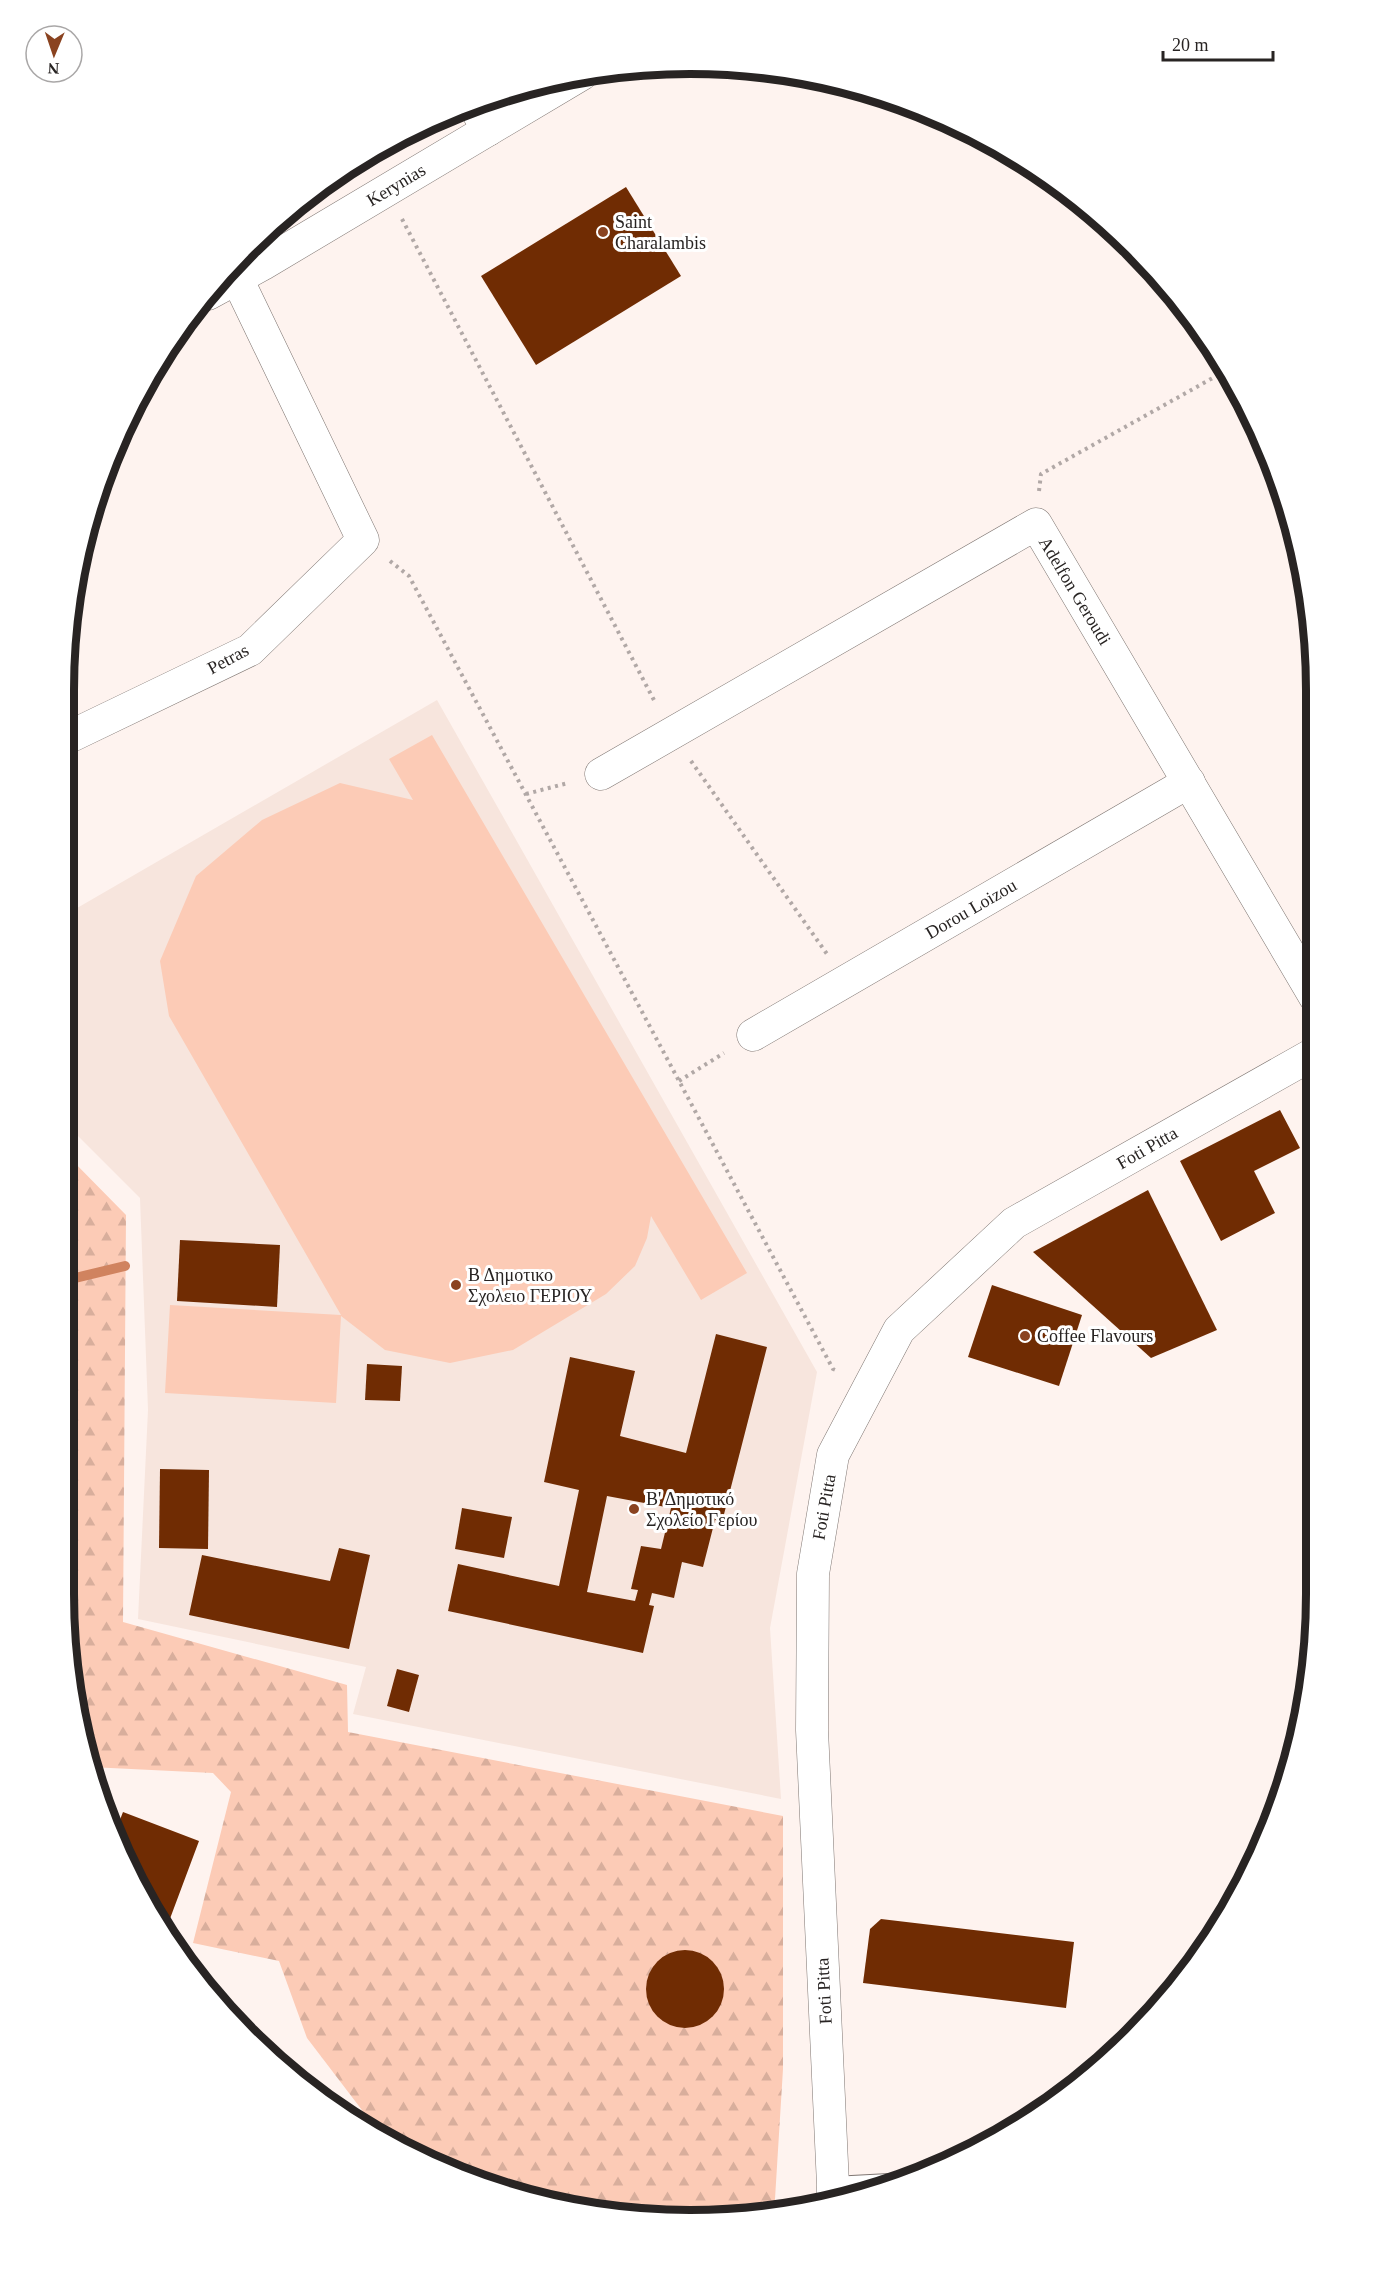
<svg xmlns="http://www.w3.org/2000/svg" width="1379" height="2284" font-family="Georgia,serif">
	<defs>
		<pattern id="forest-firs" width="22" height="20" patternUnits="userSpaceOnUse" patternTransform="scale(1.5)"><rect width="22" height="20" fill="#fccbb6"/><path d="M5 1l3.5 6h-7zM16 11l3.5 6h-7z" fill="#d8ae9c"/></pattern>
	</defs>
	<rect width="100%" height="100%" fill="#fef3ef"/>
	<path fill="#f7e5dd" d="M 437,700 L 817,1372 L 770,1628 L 781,1799 L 353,1714 L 366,1667 L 138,1619 L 148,1410 L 140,1198 L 66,1124 L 65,915 Z"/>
	<path fill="#fccbb6" d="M 432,735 L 747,1273 L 701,1300 L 651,1216 L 647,1238 L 635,1266 L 606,1294 L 513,1350 L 450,1363 L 385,1350 L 341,1316 L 336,1403 L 165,1393 L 170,1305 L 341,1315 L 169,1016 L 160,961 L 196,876 L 262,820 L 340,783 L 413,800 L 389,759 Z"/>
	<path fill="url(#forest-firs)" d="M 66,1154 L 126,1215 L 123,1622 L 347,1685 L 348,1732 L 783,1816 L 783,2069 L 774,2215 L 689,2221 L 568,2209 L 488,2188 L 412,2156 L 384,2139 L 307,2038 L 279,1961 L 193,1943 L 231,1792 L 213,1773 L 90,1767 L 68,1677 Z"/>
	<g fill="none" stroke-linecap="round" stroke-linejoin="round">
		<path stroke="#d0835f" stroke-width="10" d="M 67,1280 L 125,1266"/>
	</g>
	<g fill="#702c03" fill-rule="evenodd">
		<path d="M 626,187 L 681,276 L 536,365 L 481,276 Z"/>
		<path d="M 1280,1110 L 1300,1148 L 1254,1171 L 1275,1213 L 1221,1241 L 1180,1161 Z"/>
		<path d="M 1148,1190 L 1217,1330 L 1151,1358 L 1033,1252 Z"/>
		<path d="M 180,1240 L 280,1245 L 277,1307 L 177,1301 Z"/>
		<path d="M 992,1285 L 1082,1315 L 1059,1386 L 968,1357 Z"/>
		<path d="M 716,1334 L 767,1347 L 722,1522 L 715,1520 L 703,1567 L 682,1562 L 674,1598 L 652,1593 L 649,1605 L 654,1606 L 643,1653 L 448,1611 L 458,1564 L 559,1586 L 579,1490 L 544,1482 L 570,1357 L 635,1371 L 620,1436 L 686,1453 ZM 607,1496 L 671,1508 L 661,1549 L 641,1546 L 631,1589 L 638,1590 L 635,1601 L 587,1592 Z"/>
		<path d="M 367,1364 L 402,1366 L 400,1401 L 365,1400 Z"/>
		<path d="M 160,1469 L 209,1470 L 208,1549 L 159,1548 Z"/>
		<path d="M 462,1508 L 512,1517 L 504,1558 L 455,1549 Z"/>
		<path d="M 339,1548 L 370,1555 L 349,1649 L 189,1615 L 202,1555 L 330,1581 Z"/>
		<path d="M 397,1669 L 419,1675 L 409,1712 L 387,1706 Z"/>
		<path d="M 123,1812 L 199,1841 L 165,1932 L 128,1872 L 112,1834 L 114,1835 Z"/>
		<path d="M 881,1919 L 1074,1942 L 1066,2008 L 863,1983 L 870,1929 Z"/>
		<circle cx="685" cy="1989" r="39"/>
	</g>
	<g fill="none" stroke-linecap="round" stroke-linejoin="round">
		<g stroke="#7f7672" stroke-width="18">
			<path id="lane" d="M 833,2185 L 908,2181"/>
		</g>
		<g stroke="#7f7672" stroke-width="33">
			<g id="street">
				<path d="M 473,104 L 488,130"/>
				<path d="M 208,294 L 263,264 L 582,74"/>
				<path d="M 65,739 L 250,650 L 363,540 L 231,266"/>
				<path d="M 601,774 L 1036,524 L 1315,997"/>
				<path d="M 753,1035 L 1189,782"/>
				<path d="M 832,2202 L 833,2185 L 812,1730 L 813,1574 L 833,1455 L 899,1330 L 1014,1223 L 1315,1053"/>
			</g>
		</g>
		<g stroke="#b1a8a6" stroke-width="4" stroke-dasharray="3 4.5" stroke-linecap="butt">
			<path d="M 402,219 L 656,704"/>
			<path d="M 1039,491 L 1041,474 L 1227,370"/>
			<path d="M 390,561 L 409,576 L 833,1369 L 838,1371"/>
			<path d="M 691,761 L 827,954"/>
			<path d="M 526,794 L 568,783"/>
			<path d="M 679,1081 L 724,1053"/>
		</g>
		<use href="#lane" stroke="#fff" stroke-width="16"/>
		<use href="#street" stroke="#fff" stroke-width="32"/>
	</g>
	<g fill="#8a4320" stroke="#fff" stroke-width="2">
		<circle cx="603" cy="232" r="6"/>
		<circle cx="456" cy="1285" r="6"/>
		<circle cx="1025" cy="1336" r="6"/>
		<circle cx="634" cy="1509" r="6"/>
	</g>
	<g text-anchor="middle" stroke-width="6" stroke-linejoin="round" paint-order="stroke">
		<g font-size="18" fill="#282423" stroke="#fff">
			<text transform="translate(396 185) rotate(-31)" y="6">Kerynias</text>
			<text transform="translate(1075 591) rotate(59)" y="6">Adelfon Geroudi</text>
			<text transform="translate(228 659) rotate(-28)" y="6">Petras</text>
			<text transform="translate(971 909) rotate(-30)" y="6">Dorou Loizou</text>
			<text transform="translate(1147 1148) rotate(-30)" y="6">Foti Pitta</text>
			<text transform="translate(824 1507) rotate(-80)" y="6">Foti Pitta</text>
			<text transform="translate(824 1991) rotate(-93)" y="6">Foti Pitta</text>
		</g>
		<g font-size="18" fill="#282423" stroke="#fff" text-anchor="start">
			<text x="615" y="228">Saint<tspan x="615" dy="21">Charalambis</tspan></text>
			<text x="468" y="1281">Β Δημοτικο<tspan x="468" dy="21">Σχολειο ΓΕΡΙΟΥ</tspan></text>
			<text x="1037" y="1342">Coffee Flavours</text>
			<text x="646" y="1505">Β' Δημοτικό<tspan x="646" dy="21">Σχολείο Γερίου</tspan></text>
		</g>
	</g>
	<path d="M0 0H1379V2284H0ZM690 74H690A616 616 0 0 1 1306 690V1594A616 616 0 0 1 690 2210H690A616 616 0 0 1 74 1594V690A616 616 0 0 1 690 74Z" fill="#fff" fill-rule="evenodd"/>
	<path fill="none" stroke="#282423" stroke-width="8" d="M690 74H690A616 616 0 0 1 1306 690V1594A616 616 0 0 1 690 2210H690A616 616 0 0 1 74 1594V690A616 616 0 0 1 690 74Z"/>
	<g transform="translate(54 54) rotate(182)"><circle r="28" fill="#ffffff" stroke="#a9a7a7" stroke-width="1.5"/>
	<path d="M0-4.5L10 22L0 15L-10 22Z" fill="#8a4320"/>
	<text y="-9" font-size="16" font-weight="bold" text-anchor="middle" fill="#282423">N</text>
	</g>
	<path d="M1163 51v9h110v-9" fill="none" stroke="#282423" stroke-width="3"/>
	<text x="1172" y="51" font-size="18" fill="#282423" stroke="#ffffff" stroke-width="4.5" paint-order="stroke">20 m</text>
</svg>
